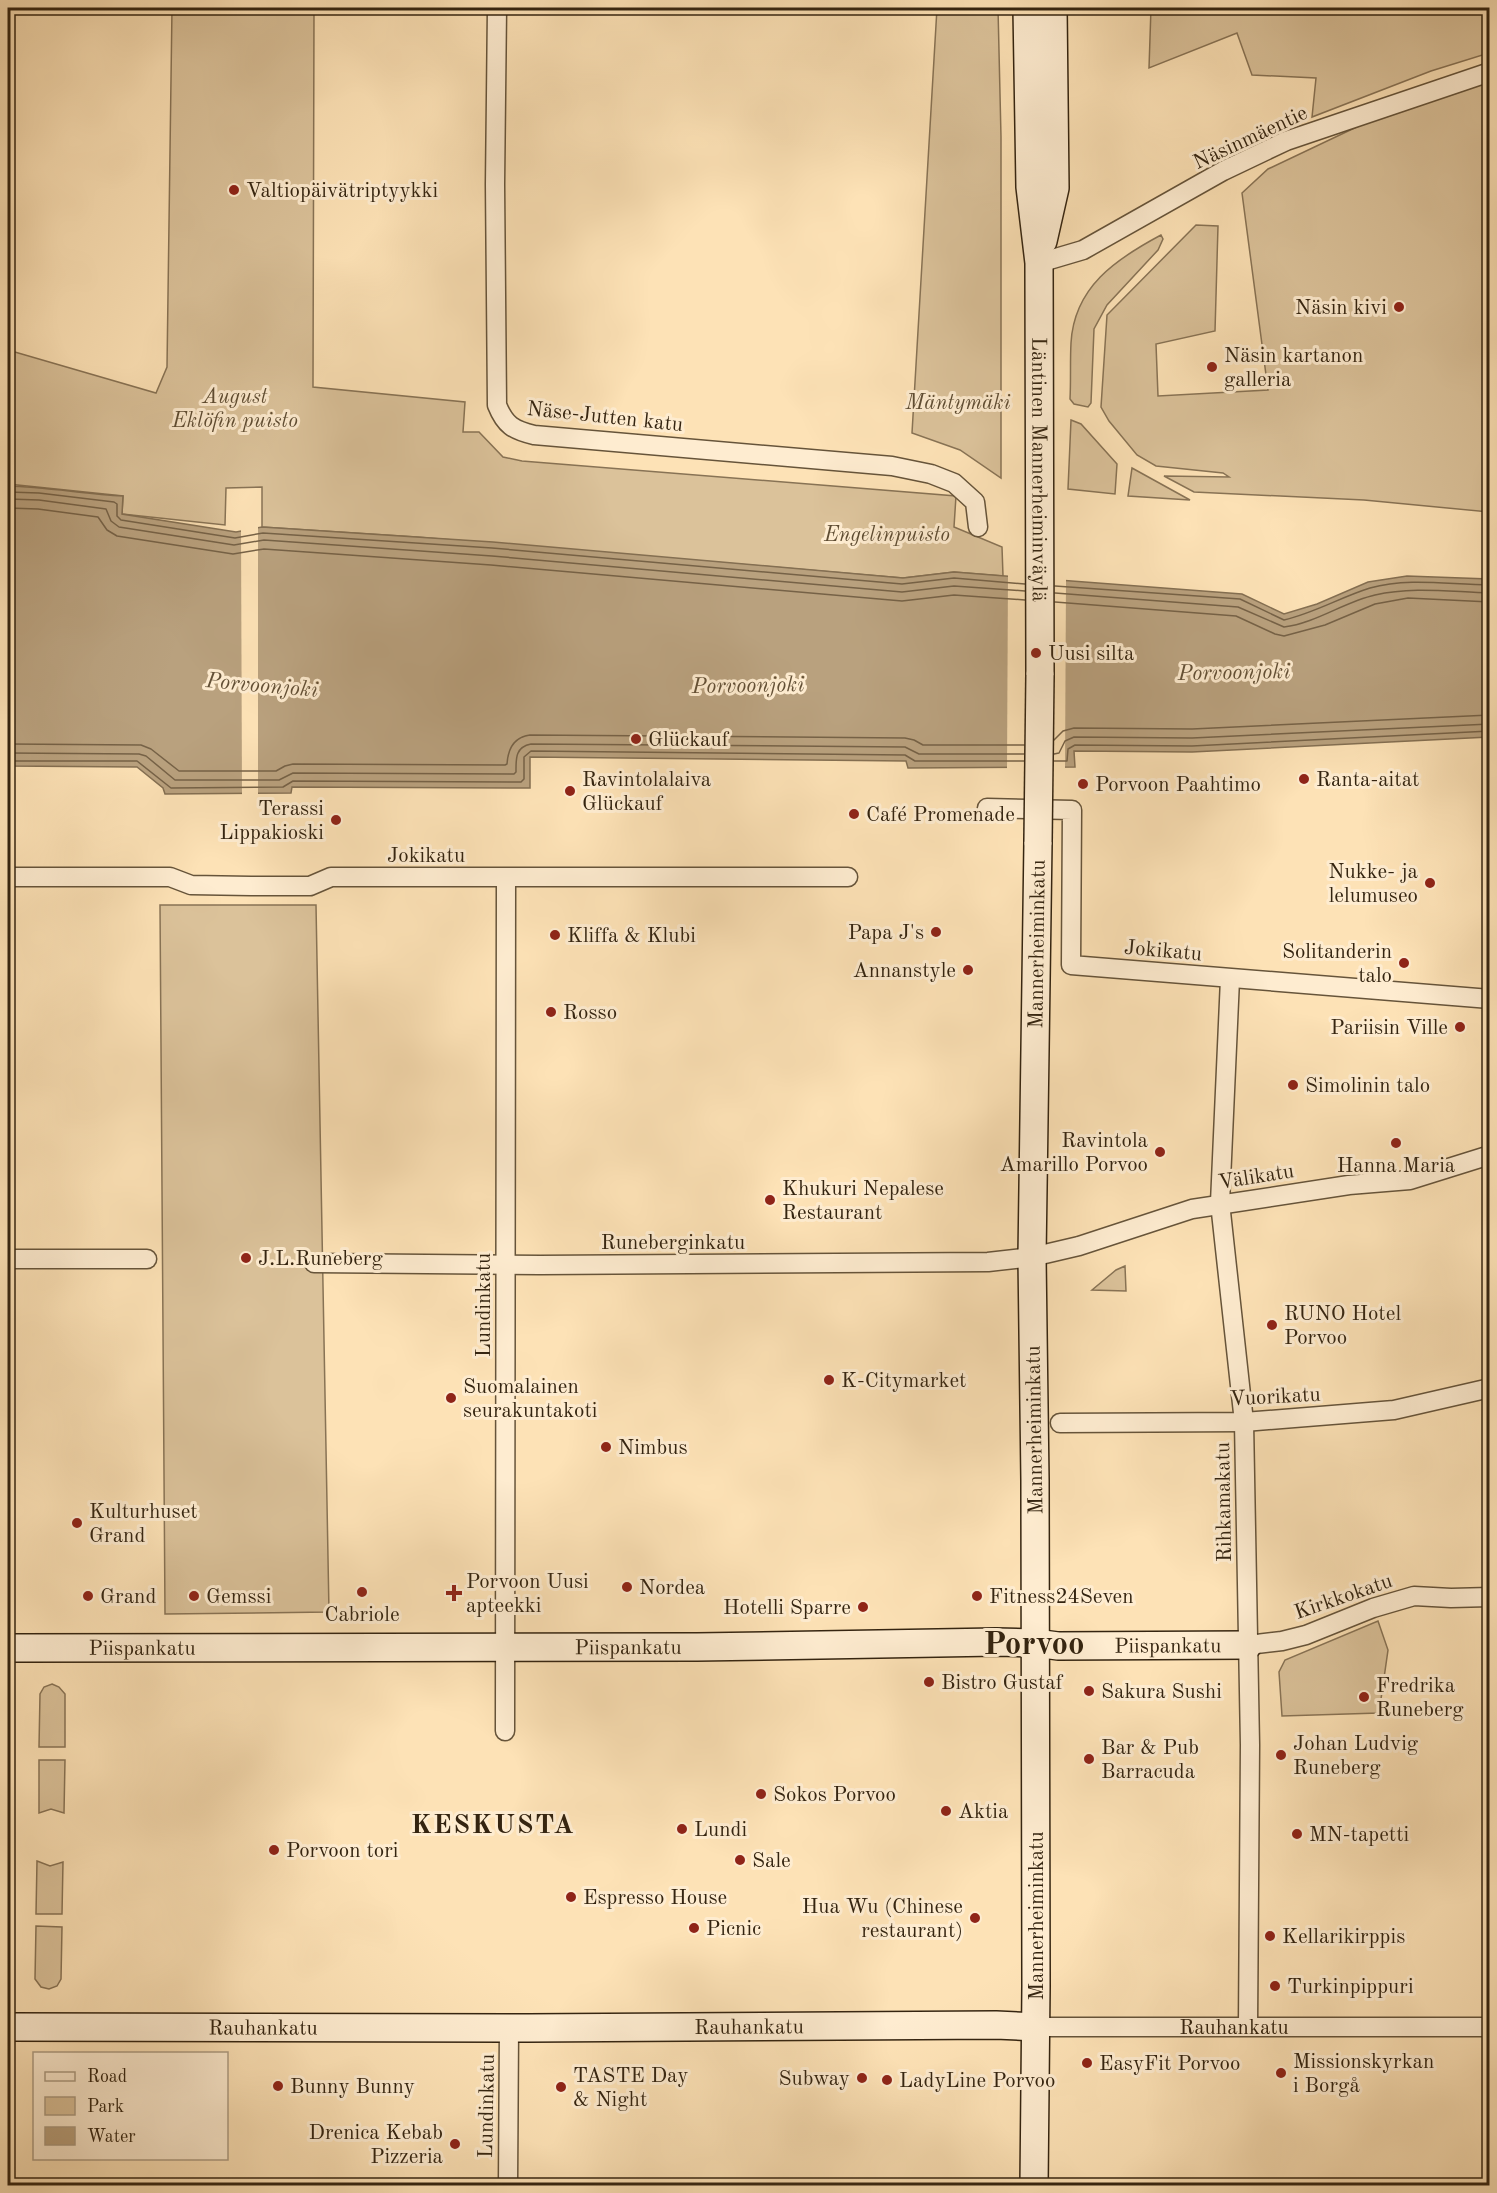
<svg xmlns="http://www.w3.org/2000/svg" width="1497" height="2193" font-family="'Old Standard TT',serif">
	<rect width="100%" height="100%" fill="#fde2b6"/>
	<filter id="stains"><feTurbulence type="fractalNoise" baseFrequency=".00333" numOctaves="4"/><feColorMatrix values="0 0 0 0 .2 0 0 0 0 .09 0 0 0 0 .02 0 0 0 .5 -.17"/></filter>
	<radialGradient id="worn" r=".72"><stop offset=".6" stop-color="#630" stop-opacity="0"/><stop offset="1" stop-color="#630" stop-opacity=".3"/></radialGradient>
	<g fill="#dbc29a" stroke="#887355" stroke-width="1.5">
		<path d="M 172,8 L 314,8 L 313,387 L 465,402 L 463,432 L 479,432 L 503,457 L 522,461 L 956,496 L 954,527 L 1002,547 L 1003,576 L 954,572 L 903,578 L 417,537 L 262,527 L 262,487 L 226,488 L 225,525 L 122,514 L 123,496 L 8,484 L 8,350 L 156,393 L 167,367 Z"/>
		<path d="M 937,8 L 998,8 L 1001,137 L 1001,478 L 960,450 L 912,433 Z"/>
		<path d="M 1151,8 L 1489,8 L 1489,53 L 1431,71 L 1312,117 L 1316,78 L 1252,75 L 1237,33 L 1149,68 Z"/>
		<path d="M 1486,81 L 1489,84 L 1489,512 L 1364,500 L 1194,492 L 1164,476 L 1229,477 L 1223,473 L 1156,466 L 1137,455 L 1109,421 L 1101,407 L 1107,315 L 1196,225 L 1218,226 L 1215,331 L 1156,344 L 1158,396 L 1268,390 L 1242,193 L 1268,169 L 1365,123 Z"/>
		<path d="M 1161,235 L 1163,239 L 1158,250 L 1107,305 L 1094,329 L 1091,403 L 1088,407 L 1074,404 L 1070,399 C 1071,380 1070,361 1071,343 C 1074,287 1116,259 1161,235 Z"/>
		<path d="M 1071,420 L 1081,424 L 1117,464 L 1115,494 L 1068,489 Z"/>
		<path d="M 1132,468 L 1190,500 L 1128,496 Z"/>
		<path d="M 160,905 L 316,905 L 329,1612 L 165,1614 Z"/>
		<path d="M 1125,1266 L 1126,1291 L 1092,1290 L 1116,1270 Z"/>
		<path d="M 1378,1621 L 1388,1650 L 1379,1713 L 1282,1716 L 1279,1672 L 1285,1660 Z"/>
		<path d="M 52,1684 L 59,1687 L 65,1694 L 65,1747 L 39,1747 L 40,1694 L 44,1687 Z"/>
		<path d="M 39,1760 L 65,1760 L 64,1813 L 51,1809 L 39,1813 Z"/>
		<path d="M 37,1861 L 50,1866 L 63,1862 L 62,1914 L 36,1914 Z"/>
		<path d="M 36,1926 L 62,1927 L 61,1979 L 57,1986 L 49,1989 L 41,1987 L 35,1979 Z"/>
	</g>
	<path fill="#b9a17e" stroke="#846f52" stroke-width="1.5" d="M 8,486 C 46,487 85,494 123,496 L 122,514 L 236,532 L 262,527 L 493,542 L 903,578 L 954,572 L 1242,594 L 1284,614 L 1317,604 L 1368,582 L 1407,576 L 1489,579 L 1489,737 L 1192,752 L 1074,751 L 1075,767 L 908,768 L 906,761 L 530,757 L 530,788 L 292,787 L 291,793 L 165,794 L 163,788 L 137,767 L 8,766 Z"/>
	<g fill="#fde2b6">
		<path d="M 258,524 L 258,796 L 242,797 L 241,528 Z"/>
		<path d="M 1008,573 L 1066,578 L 1065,770 L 1007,771 Z"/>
	</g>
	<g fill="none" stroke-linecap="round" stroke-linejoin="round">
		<g stroke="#766247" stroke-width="1.5">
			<path d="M 8,492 L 39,493 L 114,502 L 117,504 L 117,516 L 121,520 L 235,538 L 263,533 L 492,548 L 902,584 L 954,578 L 1025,584"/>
			<path d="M 8,499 L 39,500 L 106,509 L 111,521 L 119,527 L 234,545 L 264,540 L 492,556 L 902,592 L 954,586 L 1025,591"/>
			<path d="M 8,508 L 38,509 L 98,517 L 107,530 L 117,536 L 233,554 L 264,549 L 491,565 L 902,601 L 954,595 L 1025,600"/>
			<path d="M 1055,586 L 1240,599 L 1284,620 C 1314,613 1341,597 1370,588 C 1410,577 1450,585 1490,585"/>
			<path d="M 1055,593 L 1238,607 L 1284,627 C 1316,623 1344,602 1375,595 C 1413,586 1451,592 1490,593"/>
			<path d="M 1055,602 L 1236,616 L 1275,634 L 1284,636 L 1325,625 L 1375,604 L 1408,598 L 1490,602"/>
			<path d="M 1054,740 L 1063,731 L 1074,728 L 1192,729 L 1490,715"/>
			<path d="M 8,744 L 141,745 L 151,749 L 179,771 L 276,771 L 285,766 L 293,764 L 505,765 L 507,764 C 508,748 514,737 530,735 L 905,738 L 914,740 L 923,745 L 1024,745"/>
			<path d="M 8,753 L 139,754 L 146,756 L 175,780 L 279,780 L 293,773 L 514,774 L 516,772 C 516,759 515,747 531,744 L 905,747 L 919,754 L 1024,754"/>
			<path d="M 1054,754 L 1059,753 L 1065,741 L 1074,737 L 1192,738 L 1490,724"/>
			<path d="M 8,761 L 137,761 L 171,788 L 283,787 L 293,781 L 521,782 L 524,779 L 524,757 L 531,751 L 905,755 L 915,761 L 1024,761"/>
			<path d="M 1054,761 L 1067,761 L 1068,749 L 1075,745 L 1192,746 L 1490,731"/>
		</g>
		<g stroke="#66543a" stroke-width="21">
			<g id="street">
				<path d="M 497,8 L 495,184 L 497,405 C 505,425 513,430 534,435 L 892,466 L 931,474 L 954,483 L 975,502 L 978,527"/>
				<path d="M 1039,263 L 1083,250 L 1223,171 L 1286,141 L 1490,72"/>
				<path d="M 987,808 L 1072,810 L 1071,965 L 1490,999"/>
				<path d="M 8,877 L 170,877 L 191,885 L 251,886 L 310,886 L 331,877 L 848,877"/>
				<path d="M 1230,979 L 1220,1203 L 1244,1422 L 1250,1745 L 1248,2026"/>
				<path d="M 8,1259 L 147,1259"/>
				<path d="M 314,1263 L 540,1265 L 988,1262 L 1032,1257 L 1079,1246 L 1192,1209 L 1349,1185 L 1410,1180 L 1490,1155"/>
				<path d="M 1060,1423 L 1244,1422 L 1394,1410 L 1490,1388"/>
				<path d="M 1248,1645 L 1282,1641 L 1306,1635 L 1373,1608 L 1414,1596 L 1451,1598 L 1490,1597"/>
				<path d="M 505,1731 L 506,879"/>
				<path id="s1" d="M 1036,2027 L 1490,2027"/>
				<path d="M 508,2186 L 509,2027"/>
			</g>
		</g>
		<g stroke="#342410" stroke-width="30">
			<g id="secondary">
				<path id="s2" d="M 1027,8 L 1030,187 L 1039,263 L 1040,675"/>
				<path d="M 1043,241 L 1055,188 L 1053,8"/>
				<path id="s3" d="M 8,1648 L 697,1647 L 996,1642 L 1035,1643 L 1058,1646 L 1248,1645"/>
				<path id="s4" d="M 8,2027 L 528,2028 L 996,2025 L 1036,2027"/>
				<path id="s5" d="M 1034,2186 L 1036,1986 L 1035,1481 L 1032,1257 L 1038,842"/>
			</g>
		</g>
		<use href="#street" stroke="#feecd0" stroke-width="18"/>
		<use href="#secondary" stroke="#feecd0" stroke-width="27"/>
		<g stroke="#342410" stroke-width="30" stroke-linecap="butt">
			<path id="secondary-bridge" d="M 1038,842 L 1040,675"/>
		</g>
		<use href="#secondary-bridge" stroke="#feecd0" stroke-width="27"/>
	</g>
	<g fill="#8f2418" stroke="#feecd0" stroke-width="2">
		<circle cx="234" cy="190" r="6"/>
		<circle cx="1399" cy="307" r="6"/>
		<circle cx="1212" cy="367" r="6"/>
		<circle cx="1036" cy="653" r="6"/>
		<circle cx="636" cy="739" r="6"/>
		<circle cx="1304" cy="779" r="6"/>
		<circle cx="1083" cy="784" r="6"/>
		<circle cx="570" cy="791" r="6"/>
		<circle cx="854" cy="814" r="6"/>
		<circle cx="336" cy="820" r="6"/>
		<circle cx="1430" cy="883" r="6"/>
		<circle cx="936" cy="932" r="6"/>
		<circle cx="555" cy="935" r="6"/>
		<circle cx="1404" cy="963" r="6"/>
		<circle cx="968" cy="970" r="6"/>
		<circle cx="551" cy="1012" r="6"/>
		<circle cx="1460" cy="1027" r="6"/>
		<circle cx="1293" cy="1085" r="6"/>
		<circle cx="1396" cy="1143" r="6"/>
		<circle cx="1160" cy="1152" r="6"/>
		<circle cx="770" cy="1200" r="6"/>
		<circle cx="246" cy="1258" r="6"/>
		<circle cx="1272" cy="1325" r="6"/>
		<circle cx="829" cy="1380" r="6"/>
		<circle cx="451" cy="1398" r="6"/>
		<circle cx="606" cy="1447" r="6"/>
		<circle cx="77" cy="1523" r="6"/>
		<circle cx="627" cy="1587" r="6"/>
		<circle cx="362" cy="1592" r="6"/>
		<path d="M451 1584h6v6h6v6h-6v6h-6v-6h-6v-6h6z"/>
		<circle cx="88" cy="1596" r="6"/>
		<circle cx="194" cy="1596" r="6"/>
		<circle cx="977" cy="1596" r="6"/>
		<circle cx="863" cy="1607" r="6"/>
		<circle cx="929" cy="1682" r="6"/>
		<circle cx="1089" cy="1691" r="6"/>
		<circle cx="1364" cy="1697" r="6"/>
		<circle cx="1281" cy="1755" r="6"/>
		<circle cx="1089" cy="1759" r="6"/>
		<circle cx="761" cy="1794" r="6"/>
		<circle cx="946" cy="1811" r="6"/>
		<circle cx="682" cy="1829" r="6"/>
		<circle cx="1297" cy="1834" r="6"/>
		<circle cx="274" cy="1850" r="6"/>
		<circle cx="740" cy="1860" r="6"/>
		<circle cx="571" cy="1897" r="6"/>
		<circle cx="975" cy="1918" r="6"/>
		<circle cx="694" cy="1928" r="6"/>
		<circle cx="1270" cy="1936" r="6"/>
		<circle cx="1275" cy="1986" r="6"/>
		<circle cx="1087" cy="2063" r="6"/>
		<circle cx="1281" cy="2073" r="6"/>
		<circle cx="862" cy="2078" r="6"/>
		<circle cx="887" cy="2080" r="6"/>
		<circle cx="278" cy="2086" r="6"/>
		<circle cx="561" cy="2087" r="6"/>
		<circle cx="455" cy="2144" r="6"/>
	</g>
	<g text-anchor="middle" stroke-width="6" stroke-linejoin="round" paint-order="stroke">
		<g font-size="21" fill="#342410" stroke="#feecd0">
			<text transform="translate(1250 137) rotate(-25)" y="7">Näsinmäentie</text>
			<text transform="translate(605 416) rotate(6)" y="7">Näse-Jutten katu</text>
			<text dy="7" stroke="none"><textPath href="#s2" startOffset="462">Läntinen Mannerheiminväylä</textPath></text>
			<text x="426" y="862">Jokikatu</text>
			<text dy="7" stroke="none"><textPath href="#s5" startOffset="1242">Mannerheiminkatu</textPath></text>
			<text transform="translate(1163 950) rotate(5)" y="7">Jokikatu</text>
			<text transform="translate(1256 1176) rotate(-9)" y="7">Välikatu</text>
			<text x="673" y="1249">Runeberginkatu</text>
			<text transform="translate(483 1305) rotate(-90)" y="7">Lundinkatu</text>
			<text transform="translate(1275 1396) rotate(-3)" y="7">Vuorikatu</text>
			<text transform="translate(1034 1430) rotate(-91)" y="7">Mannerheiminkatu</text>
			<text transform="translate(1223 1502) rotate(-91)" y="7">Rihkamakatu</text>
			<text transform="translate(1343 1596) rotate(-19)" y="7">Kirkkokatu</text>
			<text dy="7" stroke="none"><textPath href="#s3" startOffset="1160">Piispankatu</textPath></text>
			<text dy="7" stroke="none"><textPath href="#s3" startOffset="134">Piispankatu</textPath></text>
			<text dy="7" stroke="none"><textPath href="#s3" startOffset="620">Piispankatu</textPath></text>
			<text transform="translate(1036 1916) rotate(-90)" y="7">Mannerheiminkatu</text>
			<text dy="7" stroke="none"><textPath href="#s4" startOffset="741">Rauhankatu</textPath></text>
			<text dy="7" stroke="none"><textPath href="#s4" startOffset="255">Rauhankatu</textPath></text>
			<text dy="7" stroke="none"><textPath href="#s1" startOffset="198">Rauhankatu</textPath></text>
			<text transform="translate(486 2106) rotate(-89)" y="7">Lundinkatu</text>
		</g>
		<g font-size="21" fill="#342410" stroke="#feecd0" text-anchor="start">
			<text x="246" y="197">Valtiopäivätriptyykki</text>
			<text x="1387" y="314" text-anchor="end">Näsin kivi</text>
			<text x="1224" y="362">Näsin kartanon<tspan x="1224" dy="24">galleria</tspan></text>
			<text x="1048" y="660">Uusi silta</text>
			<text x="648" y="746">Glückauf</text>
			<text x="582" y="786">Ravintolalaiva<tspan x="582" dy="24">Glückauf</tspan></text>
			<text x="1316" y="786">Ranta-aitat</text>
			<text x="1095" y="791">Porvoon Paahtimo</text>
			<text x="324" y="815" text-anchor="end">Terassi<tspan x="324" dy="24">Lippakioski</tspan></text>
			<text x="866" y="821">Café Promenade</text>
			<text x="1418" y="878" text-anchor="end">Nukke- ja<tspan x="1418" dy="24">lelumuseo</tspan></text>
			<text x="924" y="939" text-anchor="end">Papa J's</text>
			<text x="567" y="942">Kliffa &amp; Klubi</text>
			<text x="1392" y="958" text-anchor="end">Solitanderin<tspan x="1392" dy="24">talo</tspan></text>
			<text x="956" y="977" text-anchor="end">Annanstyle</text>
			<text x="563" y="1019">Rosso</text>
			<text x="1448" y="1034" text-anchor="end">Pariisin Ville</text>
			<text x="1305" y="1092">Simolinin talo</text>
			<text x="1148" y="1147" text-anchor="end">Ravintola<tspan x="1148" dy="24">Amarillo Porvoo</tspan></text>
			<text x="1396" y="1172" text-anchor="middle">Hanna Maria</text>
			<text x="782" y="1195">Khukuri Nepalese<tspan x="782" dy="24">Restaurant</tspan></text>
			<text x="258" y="1265">J.L.Runeberg</text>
			<text x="1284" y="1320">RUNO Hotel<tspan x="1284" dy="24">Porvoo</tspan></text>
			<text x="841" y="1387">K-Citymarket</text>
			<text x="463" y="1393">Suomalainen<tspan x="463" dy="24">seurakuntakoti</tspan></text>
			<text x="618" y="1454">Nimbus</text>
			<text x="89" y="1518">Kulturhuset<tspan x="89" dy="24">Grand</tspan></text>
			<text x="466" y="1588">Porvoon Uusi<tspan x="466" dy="24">apteekki</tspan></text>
			<text x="639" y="1594">Nordea</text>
			<text x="100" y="1603">Grand</text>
			<text x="206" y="1603">Gemssi</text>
			<text x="989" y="1603">Fitness24Seven</text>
			<text x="851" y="1614" text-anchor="end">Hotelli Sparre</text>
			<text x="362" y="1621" text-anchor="middle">Cabriole</text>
			<text x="941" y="1689">Bistro Gustaf</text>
			<text x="1376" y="1692">Fredrika<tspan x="1376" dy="24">Runeberg</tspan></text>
			<text x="1101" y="1698">Sakura Sushi</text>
			<text x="1293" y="1750">Johan Ludvig<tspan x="1293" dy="24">Runeberg</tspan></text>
			<text x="1101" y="1754">Bar &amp; Pub<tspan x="1101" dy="24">Barracuda</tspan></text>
			<text x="773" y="1801">Sokos Porvoo</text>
			<text x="958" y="1818">Aktia</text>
			<text x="694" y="1836">Lundi</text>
			<text x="1309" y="1841">MN-tapetti</text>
			<text x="286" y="1857">Porvoon tori</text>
			<text x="752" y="1867">Sale</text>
			<text x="583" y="1904">Espresso House</text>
			<text x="963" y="1913" text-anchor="end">Hua Wu (Chinese<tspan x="963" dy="24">restaurant)</tspan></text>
			<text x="706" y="1935">Picnic</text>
			<text x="1282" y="1943">Kellarikirppis</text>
			<text x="1287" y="1993">Turkinpippuri</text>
			<text x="1293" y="2068">Missionskyrkan<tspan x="1293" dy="24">i Borgå</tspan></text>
			<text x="1099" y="2070">EasyFit Porvoo</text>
			<text x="573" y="2082">TASTE Day<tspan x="573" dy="24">&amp; Night</tspan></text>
			<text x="850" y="2085" text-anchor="end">Subway</text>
			<text x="899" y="2087">LadyLine Porvoo</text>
			<text x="290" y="2093">Bunny Bunny</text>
			<text x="443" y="2139" text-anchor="end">Drenica Kebab<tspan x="443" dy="24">Pizzeria</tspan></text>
		</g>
		<g font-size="21" font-style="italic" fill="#5e4c32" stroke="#feecd0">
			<text x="235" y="403">August<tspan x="235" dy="24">Eklöfin puisto</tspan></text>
			<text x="958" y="409">Mäntymäki</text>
			<text x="887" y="541">Engelinpuisto</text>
		</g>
		<g font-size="22" font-style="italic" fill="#635036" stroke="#feecd0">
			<text transform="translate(1234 671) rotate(-1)" y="8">Porvoonjoki</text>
			<text transform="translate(262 684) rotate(5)" y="8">Porvoonjoki</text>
			<text transform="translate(748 684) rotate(-1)" y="8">Porvoonjoki</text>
		</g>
		<g font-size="27" font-weight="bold" letter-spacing="1.5" fill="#342410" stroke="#feecd0">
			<text x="493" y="1833">KESKUSTA</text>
		</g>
		<g font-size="33" font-weight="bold" fill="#342410" stroke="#feecd0">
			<text x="1034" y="1654">Porvoo</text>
		</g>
	</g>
	<rect width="1497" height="2193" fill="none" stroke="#fde2b6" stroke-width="30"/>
	<rect x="9" y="9" width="1479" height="2175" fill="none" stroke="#342410" stroke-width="3"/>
	<rect x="15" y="15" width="1467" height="2163" fill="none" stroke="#342410" stroke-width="1.5"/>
	<rect x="33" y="2052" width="195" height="108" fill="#feecd0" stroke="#ad9c83" stroke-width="1.5"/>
	<rect x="45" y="2072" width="30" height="9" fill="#feecd0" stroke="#ad9c83" stroke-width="1.5"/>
	<text x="87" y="2082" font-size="18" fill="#342410">Road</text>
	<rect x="45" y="2097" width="30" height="18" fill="#dbc29a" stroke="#ad9c83" stroke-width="1.5"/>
	<text x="87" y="2112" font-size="18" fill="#342410">Park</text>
	<rect x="45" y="2127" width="30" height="18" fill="#b9a17e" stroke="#ad9c83" stroke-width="1.5"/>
	<text x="87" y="2142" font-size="18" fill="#342410">Water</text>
	<rect width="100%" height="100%" filter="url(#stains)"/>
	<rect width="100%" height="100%" fill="url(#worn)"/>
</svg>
